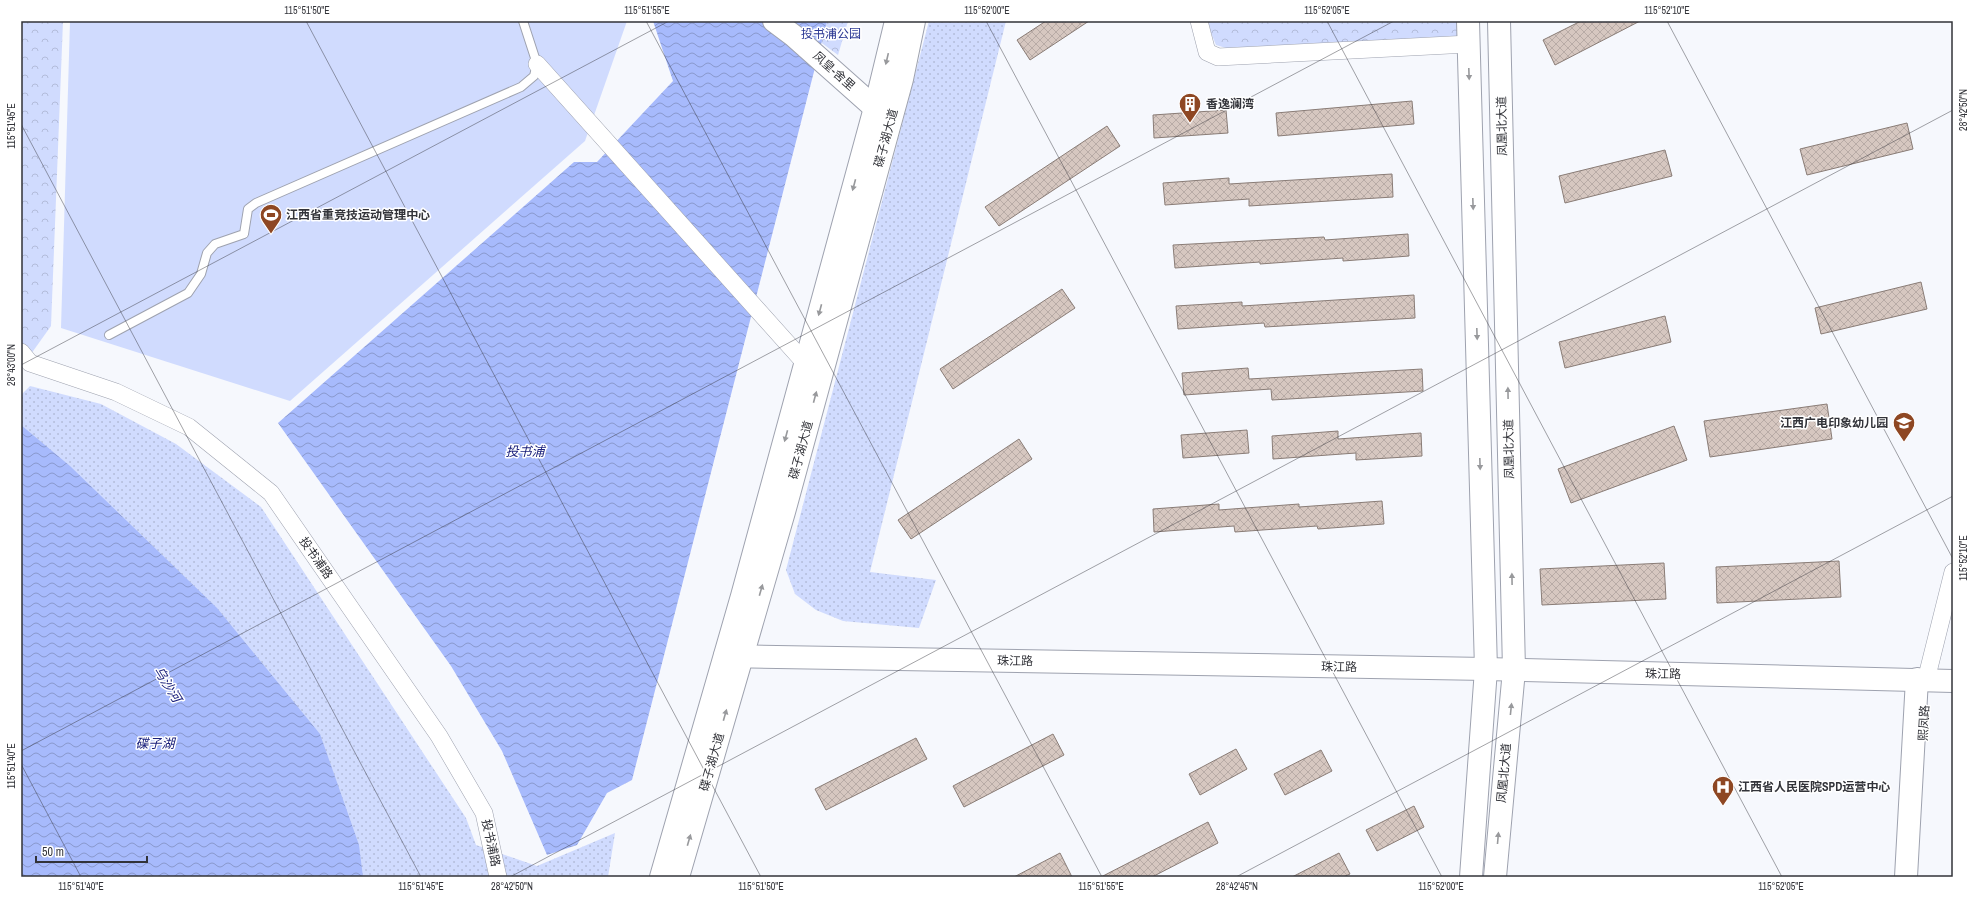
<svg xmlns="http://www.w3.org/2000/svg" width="1974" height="898" font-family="'Archivo Narrow','Noto Sans SC',sans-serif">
	<defs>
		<pattern id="grass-dots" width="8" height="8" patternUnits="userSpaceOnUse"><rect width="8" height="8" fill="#d0dbfe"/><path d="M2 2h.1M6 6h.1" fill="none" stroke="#b3bcda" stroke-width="1.8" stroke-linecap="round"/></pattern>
		<pattern id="park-crowns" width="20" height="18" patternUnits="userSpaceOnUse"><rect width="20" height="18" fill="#d0dbfe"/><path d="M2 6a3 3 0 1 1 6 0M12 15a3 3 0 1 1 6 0" fill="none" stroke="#b3bcda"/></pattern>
		<pattern id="water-waves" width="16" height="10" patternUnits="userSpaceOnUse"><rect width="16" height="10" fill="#a7bafc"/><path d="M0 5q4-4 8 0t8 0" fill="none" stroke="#8998cd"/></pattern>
		<pattern id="building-cross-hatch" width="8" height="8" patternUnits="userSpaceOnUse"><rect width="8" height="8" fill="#d6c7c0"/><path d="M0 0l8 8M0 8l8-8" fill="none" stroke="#b8aba6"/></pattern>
	</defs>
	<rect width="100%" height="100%" fill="#f6f8fd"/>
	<g fill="url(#grass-dots)">
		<path d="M 929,21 L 1006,21 L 870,572 L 936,580 L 919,628 L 843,621 L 816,610 L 795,594 L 786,570 Z"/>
		<path d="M 30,386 L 101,404 L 176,444 L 261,507 L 466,818 L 476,845 L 537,866 L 615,833 L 608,877 L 336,877 L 21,449 L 21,395 Z"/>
	</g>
	<g fill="url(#park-crowns)">
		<path d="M 21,21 L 63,21 L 51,326 L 21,368 Z"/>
		<path d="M 792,21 L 848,21 L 838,55 Z"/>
		<path d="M 1208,21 L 1459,21 L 1460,37 L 1226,48 L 1216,45 L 1209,28 Z"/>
	</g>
	<path fill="#d0dbfe" d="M 70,21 L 627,21 L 585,141 L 290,401 L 61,328 Z"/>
	<g fill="url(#water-waves)">
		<path d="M 653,21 L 827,21 L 632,780 L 607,793 L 577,845 L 547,855 L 502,751 L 451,666 L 278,423 L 574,162 L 597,162 L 673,81 Z"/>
		<path d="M 21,425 L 70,466 L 217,608 L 320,734 L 359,845 L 363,877 L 21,877 Z"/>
	</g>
	<g fill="url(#building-cross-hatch)" stroke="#897c76">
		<path d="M 1046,21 L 1089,21 L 1030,60 L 1017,40 Z"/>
		<path d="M 1581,21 L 1640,21 L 1555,65 L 1543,40 Z"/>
		<path d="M 1412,101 L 1414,124 L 1278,136 L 1276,113 Z"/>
		<path d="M 1226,110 L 1228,133 L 1154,138 L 1153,115 Z"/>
		<path d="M 1907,123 L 1913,149 L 1807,175 L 1800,149 Z"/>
		<path d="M 1107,126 L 1120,146 L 999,226 L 985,207 Z"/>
		<path d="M 1665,150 L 1672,176 L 1565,203 L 1559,176 Z"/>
		<path d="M 1392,174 L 1393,197 L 1249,206 L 1249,199 L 1165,205 L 1163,183 L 1229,178 L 1229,184 Z"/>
		<path d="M 1408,234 L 1409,256 L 1343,261 L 1343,258 L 1260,264 L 1260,262 L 1175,268 L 1173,245 L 1324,237 L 1325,240 Z"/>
		<path d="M 1921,282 L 1927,309 L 1821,334 L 1815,308 Z"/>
		<path d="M 1062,289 L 1075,308 L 953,389 L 940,369 Z"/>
		<path d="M 1414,295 L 1415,318 L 1265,327 L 1264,323 L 1178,329 L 1176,306 L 1242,302 L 1242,306 Z"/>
		<path d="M 1665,316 L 1671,342 L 1565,368 L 1559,342 Z"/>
		<path d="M 1248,368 L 1249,379 L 1422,369 L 1423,391 L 1272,400 L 1271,389 L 1184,395 L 1182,373 Z"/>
		<path d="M 1827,404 L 1832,439 L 1710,457 L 1704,421 Z"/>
		<path d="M 1674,426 L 1687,460 L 1571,503 L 1558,469 Z"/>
		<path d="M 1247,430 L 1249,453 L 1183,458 L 1181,435 Z"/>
		<path d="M 1338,431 L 1338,439 L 1421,433 L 1422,456 L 1356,460 L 1356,453 L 1273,459 L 1272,436 Z"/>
		<path d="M 1019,439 L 1032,459 L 911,539 L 898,520 Z"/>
		<path d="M 1382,501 L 1384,524 L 1318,529 L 1317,526 L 1235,532 L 1234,526 L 1154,532 L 1153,509 L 1219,504 L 1219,510 L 1299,504 L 1299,507 Z"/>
		<path d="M 1839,561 L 1841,597 L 1717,603 L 1716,567 Z"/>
		<path d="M 1664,563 L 1666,599 L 1542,605 L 1540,569 Z"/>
		<path d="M 1053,734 L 1064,755 L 964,807 L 953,786 Z"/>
		<path d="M 916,738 L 927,759 L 826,810 L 815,789 Z"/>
		<path d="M 1236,749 L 1247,769 L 1200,795 L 1189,774 Z"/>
		<path d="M 1321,750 L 1332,771 L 1285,795 L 1274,774 Z"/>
		<path d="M 1414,806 L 1424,827 L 1377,851 L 1366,830 Z"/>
		<path d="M 1208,822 L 1218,843 L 1152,877 L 1101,877 Z"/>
		<path d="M 1060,853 L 1072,877 L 1014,877 Z"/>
		<path d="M 1339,853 L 1350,874 L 1343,877 L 1292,877 Z"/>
	</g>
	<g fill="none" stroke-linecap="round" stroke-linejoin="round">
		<g stroke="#9ea2af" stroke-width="10">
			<path id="lane" d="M 109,335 L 188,293 L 201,274 L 207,253 L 215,244 L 244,234 L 248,209 L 256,203 L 521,87 L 534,76 L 537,64 L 523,21"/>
		</g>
		<g stroke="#9ea2af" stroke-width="18">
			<g id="street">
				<path d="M 1199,21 L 1207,52 L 1218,57 L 1469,44"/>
				<path d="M 537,64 L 805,363"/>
				<path d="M 21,352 L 30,363 L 116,392 L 189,427 L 271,493 L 439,736 L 484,813 L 498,877"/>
				<path d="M 1926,680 L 1953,572"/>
			</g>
		</g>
		<g stroke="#9ea2af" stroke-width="24">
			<g id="secondary">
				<path d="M 774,21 L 794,36 L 875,108"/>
				<path d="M 1468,21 L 1486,669 L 1471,877"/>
				<path d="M 725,656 L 1486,669 L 1953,681"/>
				<path d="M 661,877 L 742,596 L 875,108 L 896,21"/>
				<path d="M 678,877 L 784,512 L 902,79 L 914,21"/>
				<path d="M 1495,877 L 1514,670 L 1499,21"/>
				<path d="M 1906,877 L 1917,679"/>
			</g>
		</g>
		<use href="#lane" stroke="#fff" stroke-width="8"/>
		<use href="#street" stroke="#fff" stroke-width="17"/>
		<use href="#secondary" stroke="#fff" stroke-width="22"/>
	</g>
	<defs><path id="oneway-solid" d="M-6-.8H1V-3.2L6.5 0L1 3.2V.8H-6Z"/></defs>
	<g fill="#98999c">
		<use href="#oneway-solid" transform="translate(887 59) rotate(103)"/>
		<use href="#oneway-solid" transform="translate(1469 74) rotate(88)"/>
		<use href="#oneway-solid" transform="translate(854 185) rotate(105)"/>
		<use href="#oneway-solid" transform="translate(1473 204) rotate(88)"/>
		<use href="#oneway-solid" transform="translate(820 310) rotate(105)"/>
		<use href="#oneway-solid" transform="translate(1477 334) rotate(88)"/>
		<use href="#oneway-solid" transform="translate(1508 393) rotate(-91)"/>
		<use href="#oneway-solid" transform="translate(815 397) rotate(-75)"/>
		<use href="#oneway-solid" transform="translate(786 436) rotate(105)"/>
		<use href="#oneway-solid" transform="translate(1480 464) rotate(88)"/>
		<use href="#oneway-solid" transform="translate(1512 579) rotate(-91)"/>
		<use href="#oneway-solid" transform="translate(761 590) rotate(-74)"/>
		<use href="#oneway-solid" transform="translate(1511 709) rotate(-84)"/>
		<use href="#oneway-solid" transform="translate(725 715) rotate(-74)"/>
		<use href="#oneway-solid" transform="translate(1498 838) rotate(-85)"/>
		<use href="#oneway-solid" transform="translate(689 840) rotate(-74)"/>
	</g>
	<path fill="none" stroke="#323339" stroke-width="1" stroke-opacity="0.45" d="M 306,21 L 761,877M 646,21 L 1102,877M 986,21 L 1442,877M 1327,21 L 1782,877M 1667,21 L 1953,559M 21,124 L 421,877M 21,365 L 669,21M 21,751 L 1394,21M 21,764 L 81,877M 510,877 L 1953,110M 1236,877 L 1953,496"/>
	<defs>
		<g id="building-pin" transform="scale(1.15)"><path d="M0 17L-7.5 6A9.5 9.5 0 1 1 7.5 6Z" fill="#8e4723" stroke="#fff"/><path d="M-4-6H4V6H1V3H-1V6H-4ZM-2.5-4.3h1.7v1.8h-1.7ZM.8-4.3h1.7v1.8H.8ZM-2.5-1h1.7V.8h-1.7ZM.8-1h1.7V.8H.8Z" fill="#fff"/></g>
		<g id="stadium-pin" transform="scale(1.15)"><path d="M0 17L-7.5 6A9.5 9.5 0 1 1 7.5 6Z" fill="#8e4723" stroke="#fff"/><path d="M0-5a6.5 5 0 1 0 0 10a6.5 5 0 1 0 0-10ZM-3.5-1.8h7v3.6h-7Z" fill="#fff"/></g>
		<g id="school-pin" transform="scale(1.15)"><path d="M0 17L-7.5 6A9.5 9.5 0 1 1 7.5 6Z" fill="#8e4723" stroke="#fff"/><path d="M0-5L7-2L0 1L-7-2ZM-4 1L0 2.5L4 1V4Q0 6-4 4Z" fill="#fff"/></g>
		<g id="hospital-pin" transform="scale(1.15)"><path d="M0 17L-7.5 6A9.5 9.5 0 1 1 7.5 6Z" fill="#8e4723" stroke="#fff"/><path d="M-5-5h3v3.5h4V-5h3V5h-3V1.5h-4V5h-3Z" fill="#fff"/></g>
	</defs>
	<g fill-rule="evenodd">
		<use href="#building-pin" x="1190" y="104"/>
		<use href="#stadium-pin" x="271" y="215"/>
		<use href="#school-pin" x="1904" y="423"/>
		<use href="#hospital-pin" x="1723" y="787"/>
	</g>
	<g text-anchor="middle" stroke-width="3" stroke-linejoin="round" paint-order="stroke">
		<g font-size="12" fill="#2b3894" stroke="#fff">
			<text x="831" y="38">投书浦公园</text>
		</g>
		<g font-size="12" fill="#323339" stroke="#fff">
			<text transform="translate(834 71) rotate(42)" y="4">凤皇-舍里</text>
			<text transform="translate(1502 126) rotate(-91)" y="4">凤凰北大道</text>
			<text transform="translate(886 138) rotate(-75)" y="4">碟子湖大道</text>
			<text transform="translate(1509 449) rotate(-91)" y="4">凤凰北大道</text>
			<text transform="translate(801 450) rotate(-75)" y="4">碟子湖大道</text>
			<text transform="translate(316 558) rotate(55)" y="4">投书浦路</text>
			<text transform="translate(1015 661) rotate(1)" y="4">珠江路</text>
			<text transform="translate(1339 667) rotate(1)" y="4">珠江路</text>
			<text transform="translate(1663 674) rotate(1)" y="4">珠江路</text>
			<text transform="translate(1924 723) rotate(-87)" y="4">熙凤路</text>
			<text transform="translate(712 762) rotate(-74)" y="4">碟子湖大道</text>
			<text transform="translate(1504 773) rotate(-85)" y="4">凤凰北大道</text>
			<text transform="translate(491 843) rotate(78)" y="4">投书浦路</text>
		</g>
		<g font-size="12" font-weight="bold" fill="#323339" stroke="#fff" text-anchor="start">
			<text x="1206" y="108">香逸澜湾</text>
			<text x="286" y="219">江西省重竞技运动管理中心</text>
			<text x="1888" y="427" text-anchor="end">江西广电印象幼儿园</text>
			<text x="1738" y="791">江西省人民医院SPD运营中心</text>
		</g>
		<g font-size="13" font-style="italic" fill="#1b217c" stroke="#fff">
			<text x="525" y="456">投书浦</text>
			<text transform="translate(168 684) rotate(58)" y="5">乌沙河</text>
			<text x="155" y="748">碟子湖</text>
		</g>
	</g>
	<rect width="1974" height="898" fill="none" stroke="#ffffff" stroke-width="44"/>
	<path d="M36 856v6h111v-6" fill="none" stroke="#323339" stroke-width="2"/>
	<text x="42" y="856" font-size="12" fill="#323339" stroke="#ffffff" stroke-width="3" paint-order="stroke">50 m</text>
	<rect x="22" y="22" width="1930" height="854" fill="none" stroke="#323339" stroke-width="1.5"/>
	<g font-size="10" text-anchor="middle" fill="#323339">
		<text x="307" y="14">115°51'50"E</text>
		<text x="647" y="14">115°51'55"E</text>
		<text x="987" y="14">115°52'00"E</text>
		<text x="1327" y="14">115°52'05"E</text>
		<text x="1667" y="14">115°52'10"E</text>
		<text transform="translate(1963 110) rotate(-90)" y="4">28°42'50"N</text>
		<text transform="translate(11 126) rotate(-90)" y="4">115°51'45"E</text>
		<text transform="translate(11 365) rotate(-90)" y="4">28°43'00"N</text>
		<text transform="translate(1963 558) rotate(-90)" y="4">115°52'10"E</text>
		<text transform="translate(11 766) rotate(-90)" y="4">115°51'40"E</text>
		<text x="81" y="890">115°51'40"E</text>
		<text x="421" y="890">115°51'45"E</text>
		<text x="512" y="890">28°42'50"N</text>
		<text x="761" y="890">115°51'50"E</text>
		<text x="1101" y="890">115°51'55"E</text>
		<text x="1237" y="890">28°42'45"N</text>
		<text x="1441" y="890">115°52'00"E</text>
		<text x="1781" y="890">115°52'05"E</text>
	</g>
</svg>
